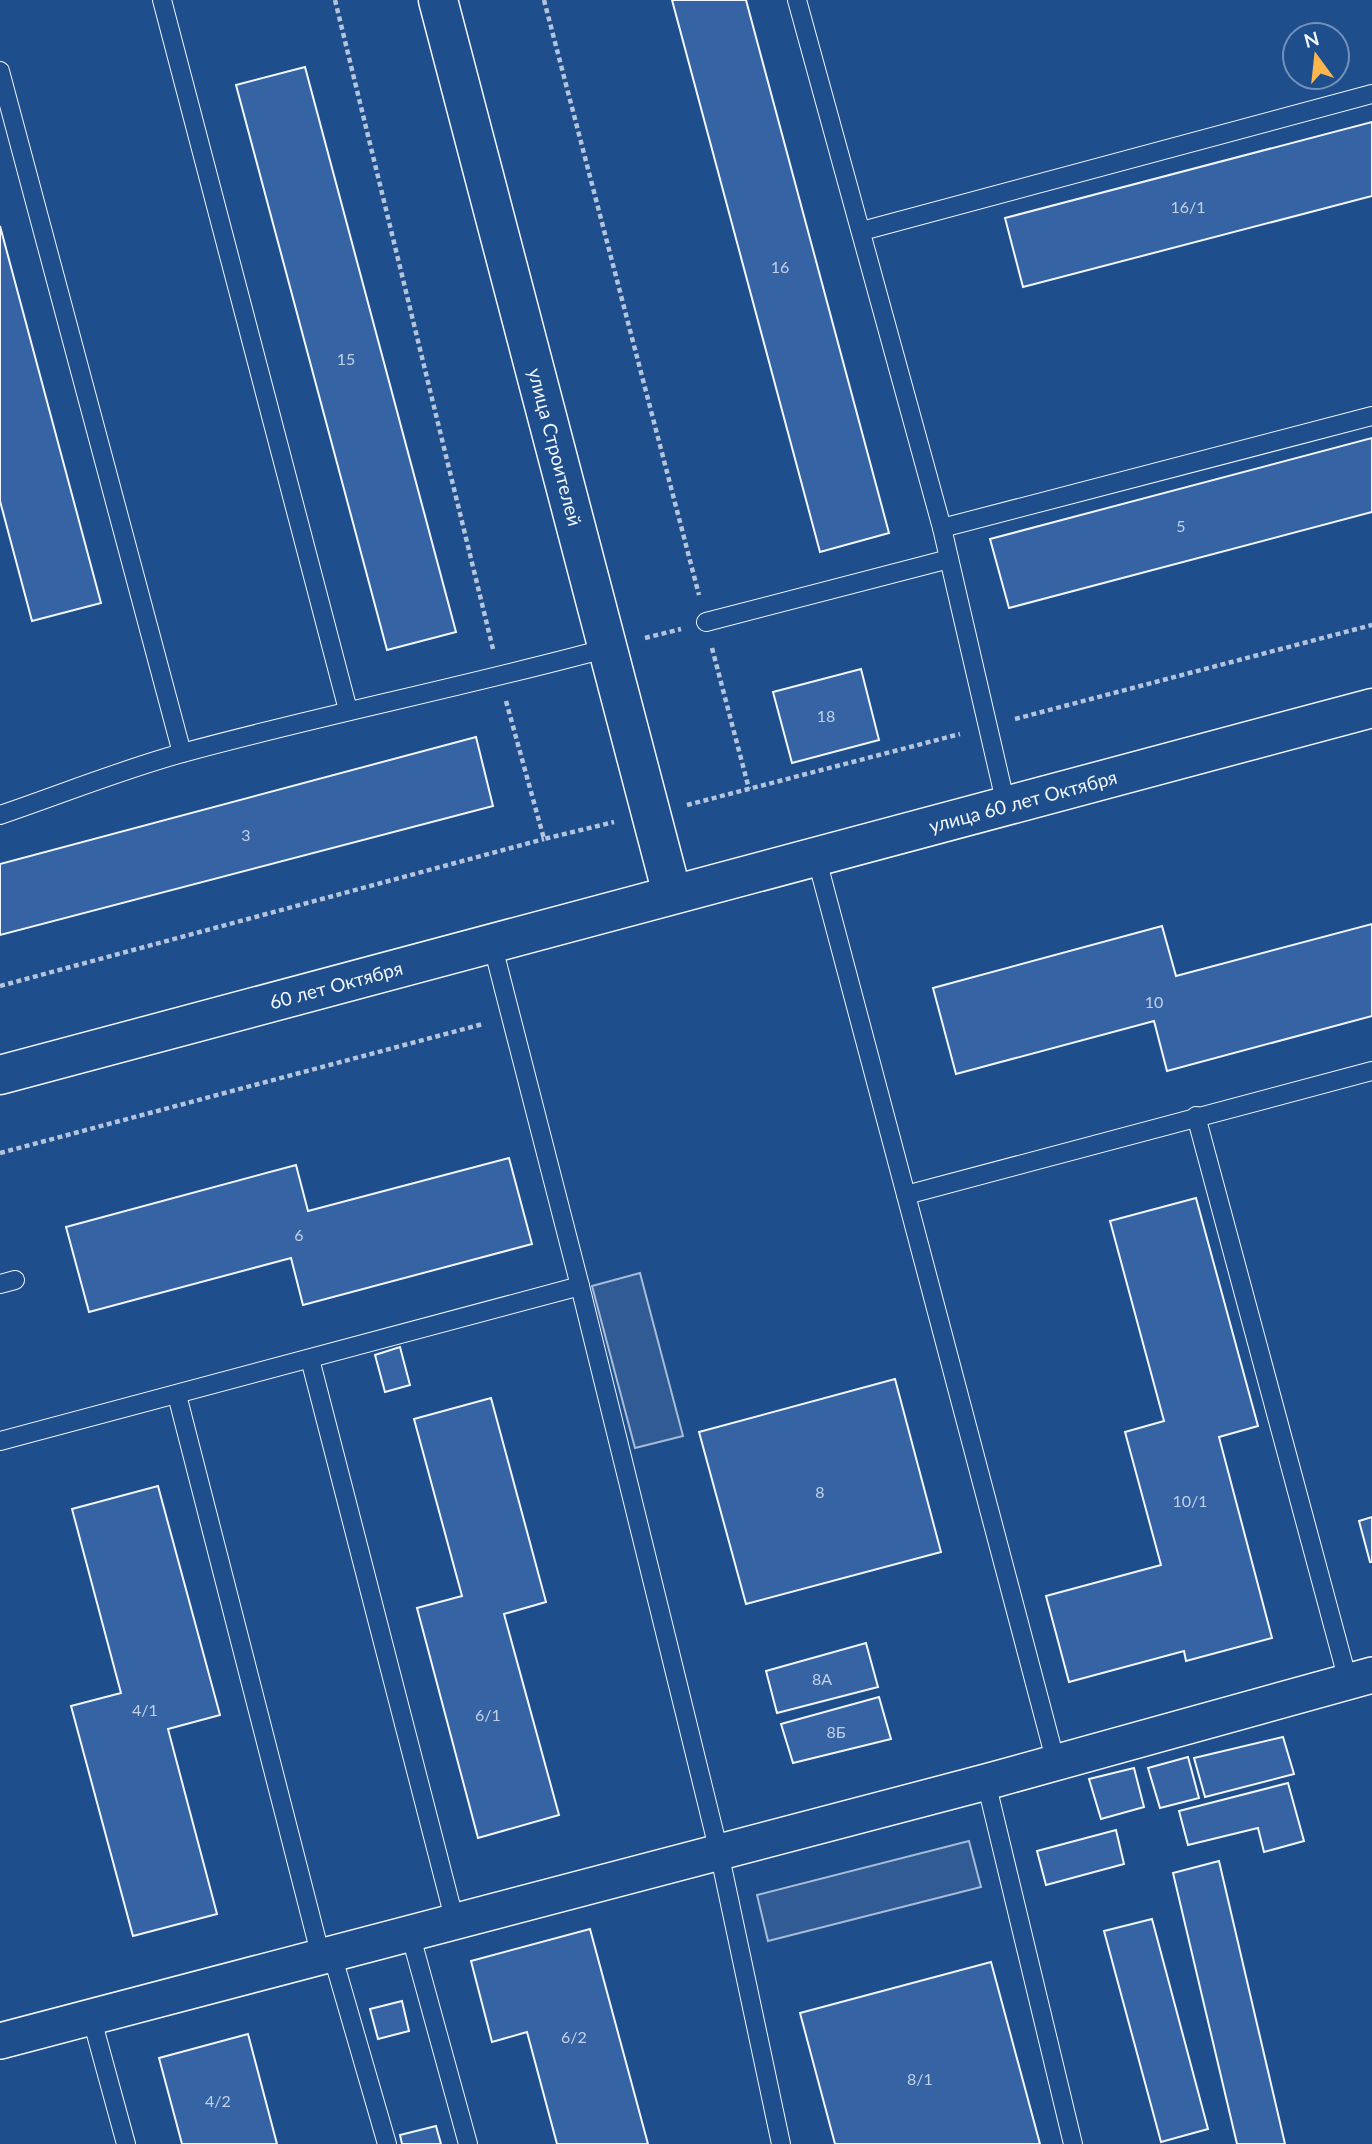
<svg xmlns="http://www.w3.org/2000/svg" width="1372" height="2144" font-family="Lato,sans-serif">
	<rect width="100%" height="100%" fill="#1f4e8c"/>
	<g fill="#305b95" stroke="#a8bbd7" stroke-width="2">
		<path d="M 640,1273 L 683,1436 L 635,1448 L 592,1286 Z"/>
		<path d="M 969,1841 L 981,1887 L 768,1941 L 757,1895 Z"/>
	</g>
	<g fill="#3563a3" stroke="#f2f6ff" stroke-width="2">
		<path d="M 672,0 L 746,0 L 889,533 L 820,552 Z"/>
		<path d="M 305,67 L 456,632 L 387,650 L 236,85 Z"/>
		<path d="M 1372,122 L 1372,196 L 1023,287 L 1005,218 Z"/>
		<path d="M 0,226 L 101,603 L 32,621 L 0,501 Z"/>
		<path d="M 1372,438 L 1372,512 L 1009,608 L 990,539 Z"/>
		<path d="M 861,669 L 879,740 L 792,763 L 773,692 Z"/>
		<path d="M 476,737 L 493,806 L 0,935 L 0,864 Z"/>
		<path d="M 1372,924 L 1372,1016 L 1167,1071 L 1154,1021 L 956,1074 L 933,988 L 1162,926 L 1176,976 Z"/>
		<path d="M 509,1158 L 532,1244 L 303,1305 L 291,1258 L 89,1312 L 66,1227 L 296,1165 L 308,1211 Z"/>
		<path d="M 1196,1198 L 1258,1426 L 1219,1437 L 1272,1638 L 1186,1661 L 1184,1651 L 1069,1682 L 1046,1596 L 1161,1565 L 1125,1432 L 1164,1421 L 1110,1221 Z"/>
		<path d="M 400,1347 L 410,1385 L 385,1392 L 375,1355 Z"/>
		<path d="M 895,1379 L 941,1552 L 746,1604 L 699,1432 Z"/>
		<path d="M 491,1398 L 546,1602 L 504,1614 L 559,1815 L 478,1838 L 417,1608 L 462,1596 L 414,1419 Z"/>
		<path d="M 158,1486 L 220,1715 L 168,1729 L 217,1914 L 133,1936 L 71,1706 L 121,1693 L 72,1509 Z"/>
		<path d="M 1372,1517 L 1372,1562 L 1370,1562 L 1359,1521 Z"/>
		<path d="M 866,1643 L 878,1687 L 777,1713 L 766,1671 Z"/>
		<path d="M 879,1697 L 891,1739 L 793,1763 L 781,1724 Z"/>
		<path d="M 1283,1737 L 1294,1774 L 1205,1797 L 1194,1758 Z"/>
		<path d="M 1188,1757 L 1199,1798 L 1160,1808 L 1148,1768 Z"/>
		<path d="M 1134,1768 L 1144,1807 L 1101,1819 L 1089,1779 Z"/>
		<path d="M 1288,1783 L 1304,1841 L 1264,1852 L 1258,1828 L 1188,1845 L 1179,1811 Z"/>
		<path d="M 1116,1830 L 1124,1864 L 1046,1885 L 1037,1851 Z"/>
		<path d="M 1219,1861 L 1285,2144 L 1237,2144 L 1173,1873 Z"/>
		<path d="M 1152,1919 L 1208,2129 L 1161,2142 L 1104,1931 Z"/>
		<path d="M 590,1929 L 648,2144 L 557,2144 L 527,2032 L 492,2042 L 471,1961 Z"/>
		<path d="M 991,1962 L 1040,2144 L 835,2144 L 800,2013 Z"/>
		<path d="M 402,2001 L 409,2031 L 378,2039 L 370,2009 Z"/>
		<path d="M 248,2034 L 277,2144 L 182,2144 L 159,2058 Z"/>
		<path d="M 436,2126 L 441,2144 L 402,2144 L 400,2135 Z"/>
	</g>
	<g fill="none" stroke-linecap="round" stroke-linejoin="round">
		<g stroke="#f2f6ff" stroke-width="20">
			<g id="lane">
				<path d="M 162,0 L 348,710"/>
				<path d="M 797,0 L 942,528 L 1006,805"/>
				<path d="M 0,71 L 182,753"/>
				<path d="M 862,231 L 1372,94"/>
				<path d="M 942,528 L 1372,416"/>
				<path d="M 706,622 L 949,559"/>
				<path d="M 0,815 C 62,794 123,769 186,752 C 326,714 468,686 608,648"/>
				<path d="M 816,856 L 906,1195 L 1372,1071"/>
				<path d="M 492,943 L 580,1286 L 719,1852 L 781,2144"/>
				<path d="M 1196,1116 L 1348,1681"/>
				<path d="M 906,1195 L 1056,1763"/>
				<path d="M 0,1284 L 15,1280"/>
				<path d="M 310,1359 L 455,1922"/>
				<path d="M 177,1395 L 321,1957"/>
				<path d="M 0,1441 L 580,1286"/>
				<path d="M 986,1782 L 1073,2144"/>
				<path d="M 410,1933 L 468,2144"/>
				<path d="M 332,1954 L 387,2144"/>
				<path d="M 91,2016 L 126,2144"/>
			</g>
		</g>
		<g stroke="#f2f6ff" stroke-width="38">
			<path id="street" d="M 0,2041 L 986,1782 L 1372,1675"/>
		</g>
		<g stroke="#f2f6ff" stroke-width="41">
			<g id="secondary">
				<path id="s1" d="M 438,0 L 672,894"/>
				<path id="s2" d="M 0,1075 L 1372,708"/>
			</g>
		</g>
		<g stroke="#b3c4dc" stroke-width="4.5" stroke-dasharray="5 3.5" stroke-linecap="butt">
			<path d="M 335,0 L 493,649"/>
			<path d="M 544,0 L 699,595"/>
			<path d="M 645,638 L 681,629"/>
			<path d="M 712,648 L 749,789"/>
			<path d="M 506,701 L 544,839 L 614,822"/>
			<path d="M 1015,719 L 1372,625"/>
			<path d="M 687,805 L 960,734"/>
			<path d="M 0,986 L 544,839"/>
			<path d="M 0,1153 L 483,1024"/>
		</g>
		<use href="#lane" stroke="#1f4e8c" stroke-width="18"/>
		<use href="#street" stroke="#1f4e8c" stroke-width="35"/>
		<use href="#secondary" stroke="#1f4e8c" stroke-width="38"/>
	</g>
	<g text-anchor="middle" stroke-width="5" stroke-linejoin="round" paint-order="stroke">
		<g font-size="16" fill="#c3d1e8">
			<text x="1188" y="213">16/1</text>
			<text x="780" y="273">16</text>
			<text x="346" y="365">15</text>
			<text x="1181" y="532">5</text>
			<text x="826" y="722">18</text>
			<text x="246" y="841">3</text>
			<text x="1154" y="1008">10</text>
			<text x="299" y="1241">6</text>
			<text x="820" y="1498">8</text>
			<text x="1190" y="1507">10/1</text>
			<text x="822" y="1685">8А</text>
			<text x="145" y="1716">4/1</text>
			<text x="488" y="1721">6/1</text>
			<text x="836" y="1738">8Б</text>
			<text x="574" y="2043">6/2</text>
			<text x="920" y="2085">8/1</text>
			<text x="218" y="2107">4/2</text>
		</g>
		<g font-size="19" fill="#f2f6ff" stroke="#1f4e8c">
			<text dy="7" stroke="none"><textPath href="#s1" startOffset="462">улица Строителей</textPath></text>
			<text dy="7" stroke="none"><textPath href="#s2" startOffset="1059">улица 60 лет Октября</textPath></text>
			<text dy="7" stroke="none"><textPath href="#s2" startOffset="348">60 лет Октября</textPath></text>
		</g>
	</g>
	<g transform="translate(1316 56) rotate(345)"><circle r="33" fill="#1f4e8c" stroke="#7391ba" stroke-width="2"/>
	<path d="M0-5L12 26L0 18L-12 26Z" fill="#ffb74d"/>
	<text y="-10" font-size="19" font-weight="bold" text-anchor="middle" fill="#f2f6ff">N</text>
	</g>
</svg>
